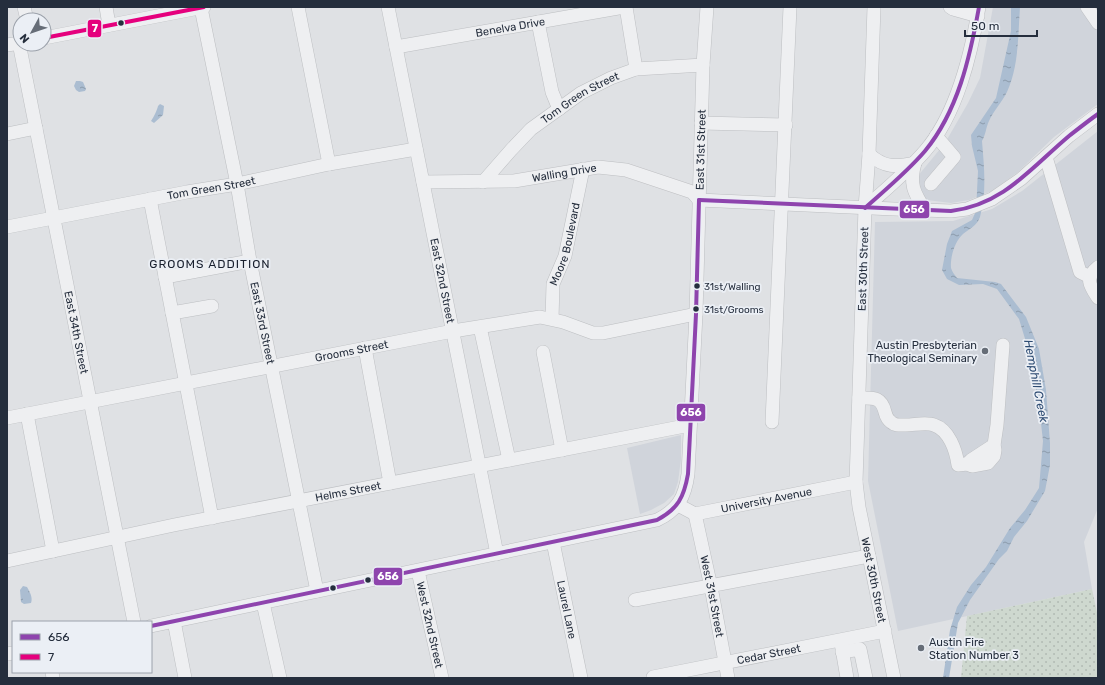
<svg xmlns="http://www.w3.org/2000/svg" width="1105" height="685" font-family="Rubik,sans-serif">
	<defs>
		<pattern id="park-dots" width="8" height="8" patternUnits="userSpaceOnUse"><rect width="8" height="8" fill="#ced8cf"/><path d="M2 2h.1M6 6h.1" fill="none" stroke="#b1bab3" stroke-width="1.8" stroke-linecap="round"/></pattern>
		<pattern id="water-ripples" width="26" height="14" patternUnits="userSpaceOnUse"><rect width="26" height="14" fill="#abbdd1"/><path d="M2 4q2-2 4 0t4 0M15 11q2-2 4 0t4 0" fill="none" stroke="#8b9aab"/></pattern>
	</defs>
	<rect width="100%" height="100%" fill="#dfe1e4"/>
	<g fill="#d0d4db">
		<path d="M 993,7 L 1098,7 L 1098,104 L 1054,137 L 1018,172 L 992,191 L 969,200 L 951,203 L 927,200 L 920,194 L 917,177 L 945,143 L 968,103 L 980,78 Z"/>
		<path d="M 1098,131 L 1098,508 L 1084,542 L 1092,589 L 898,631 L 868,481 L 875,222 L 953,221 L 992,209 L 1022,191 Z"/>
		<path d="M 681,435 L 681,459 L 678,482 L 674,494 L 664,503 L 651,510 L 640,514 L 627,448 Z"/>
	</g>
	<path fill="url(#park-dots)" d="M 1092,589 L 1098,617 L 1098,678 L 961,678 L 967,616 Z"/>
	<g fill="url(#water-ripples)">
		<path d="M 1011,7 L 1020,7 C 1018,35 1019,66 1007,92 C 1002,102 994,110 989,121 C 986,127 986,134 982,141 C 984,166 987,192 980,217 C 977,226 969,229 963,234 C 955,241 950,257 951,268 C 952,272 955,275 957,278 L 995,282 L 1001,284 L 1026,317 L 1039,349 L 1046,390 L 1050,443 L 1050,465 L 1045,491 L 1027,521 L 1014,537 L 1007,551 L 999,559 L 970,600 L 958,623 L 949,678 L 943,678 L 950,630 L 957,607 L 971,585 L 986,567 L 1010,528 L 1025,510 L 1039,488 L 1043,441 L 1038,397 L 1026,342 L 1019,319 L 997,289 L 983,284 L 959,285 L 947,279 L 942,270 L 947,244 L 952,231 L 972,220 L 976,211 L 978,171 L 972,146 L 971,135 L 996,98 L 1011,31 Z"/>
		<path d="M 76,81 L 80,81 L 83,82 L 86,89 L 85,91 L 79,92 L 76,90 L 74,86 Z"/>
		<path d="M 160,104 L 164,106 L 163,115 L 154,123 L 151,121 C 154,117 157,110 158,106 Z"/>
		<path d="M 23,586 L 27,587 C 30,592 33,598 31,603 L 24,604 L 21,602 L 20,590 Z"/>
	</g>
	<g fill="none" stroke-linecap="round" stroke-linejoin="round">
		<g stroke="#bdbfc2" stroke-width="14">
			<g id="minor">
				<path d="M 24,7 L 27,20"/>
				<path d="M 106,7 L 109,25"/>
				<path d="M 298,7 L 329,164"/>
				<path id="s1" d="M 388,7 L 497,554"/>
				<path d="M 626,7 L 636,69"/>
				<path id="s2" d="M 874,7 L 869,154 L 865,208 L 856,482 L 859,507 L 894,678"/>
				<path d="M 950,7 L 953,9 L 978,16"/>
				<path d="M 1087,7 L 1098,23"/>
				<path id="s3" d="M 201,8 L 237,184 L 250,261 L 317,591"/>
				<path d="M 538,22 L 552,92 L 559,109"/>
				<path d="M 44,38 L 204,7"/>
				<path id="s4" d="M 19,43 L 134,622"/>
				<path d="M 7,45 L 20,43"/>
				<path id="s5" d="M 396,47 L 624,7"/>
				<path d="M 701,123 L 786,125"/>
				<path d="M 7,134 L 36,128"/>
				<path d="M 869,154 C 884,168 896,167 915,163"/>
				<path d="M 1046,157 L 1080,272 L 1090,277"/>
				<path d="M 915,163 C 909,184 914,193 925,210"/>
				<path id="s6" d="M 423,182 L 514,181 L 598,167 L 626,170 L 692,192 L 699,200"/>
				<path id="s7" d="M 483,182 L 511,150 L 531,129 L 581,93 L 611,78 L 636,69 L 703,65"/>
				<path d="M 931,184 L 954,157 L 936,136"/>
				<path d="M 150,199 L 212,518"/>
				<path d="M 699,200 L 894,209 L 951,211 L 967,209 L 992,199 L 1021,179 L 1069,136 L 1098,114"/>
				<path d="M 865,208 C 885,190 907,172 925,151 C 957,114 971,55 979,7"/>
				<path id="s8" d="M 7,227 L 187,192 L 237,184 L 329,164 L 416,149"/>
				<path d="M 1098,267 C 1084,278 1090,286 1098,298"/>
				<path d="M 165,277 L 250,261"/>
				<path d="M 172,313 L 212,306"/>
				<path id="s9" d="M 552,319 L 553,284 L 565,256 L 583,169"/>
				<path d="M 480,327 L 509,460"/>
				<path d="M 365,348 L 390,483"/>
				<path d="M 543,352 L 562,450"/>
				<path d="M 859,398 C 873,398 881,396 885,412 C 886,416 888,420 891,422 C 895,426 901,425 906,425 C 914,425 927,422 934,425 C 949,430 956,450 958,465 L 967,464 L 972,466 L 988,463 L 994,456 L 995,450 L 994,445 L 997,425 L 1003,345"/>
				<path d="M 27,414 L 53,551"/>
				<path id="s10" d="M 7,418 L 453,331 L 540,317 L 563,322 L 593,333 L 603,333 L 696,314"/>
				<path d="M 772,422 L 790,7"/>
				<path d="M 967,464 L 971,460 L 994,445"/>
				<path id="s11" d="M 678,505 L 695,514 L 856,482"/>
				<path id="s12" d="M 695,514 L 711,587 L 728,678"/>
				<path id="s13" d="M 553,542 L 581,678"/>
				<path id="s14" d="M 7,561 L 174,525 L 690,425"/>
				<path id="s15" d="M 418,571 L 442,678"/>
				<path d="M 635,600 L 869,556"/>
				<path d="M 263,603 L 280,678"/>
				<path d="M 174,621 L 185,678"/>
				<path id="s16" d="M 151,626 L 657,520 C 678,510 685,497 688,474 L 696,314 L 703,65 L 707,7"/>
				<path d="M 841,643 L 847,678"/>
				<path d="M 842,652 L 860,649 L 866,678"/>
				<path d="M 7,654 L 13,653"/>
				<path d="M 52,672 L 53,678"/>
				<path id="s17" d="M 653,677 L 885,631"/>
			</g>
		</g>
		<use href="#minor" stroke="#eeeff1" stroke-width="13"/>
		<g stroke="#ebeff5" stroke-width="7">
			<g id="bus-1">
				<path d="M 699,200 L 951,211 C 1003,205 1031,168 1069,136 C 1078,129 1088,121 1098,114"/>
				<path d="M 865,208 C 885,190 907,172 925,151 C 958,111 970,57 979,7"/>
				<path d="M 151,626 L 657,520 C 678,509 684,497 688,474 L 696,314 L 699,200"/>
			</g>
		</g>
		<g stroke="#ebeff5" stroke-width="7">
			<path id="bus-2" d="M 44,38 L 204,7"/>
		</g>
		<use href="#bus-1" stroke="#8e44ad" stroke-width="4"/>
		<use href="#bus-2" stroke="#e5007d" stroke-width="4"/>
	</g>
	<g fill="#252e3d" stroke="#ebeff5" stroke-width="1.5">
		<circle cx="121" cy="23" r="3.5"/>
		<circle cx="697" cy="286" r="3.5"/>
		<circle cx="696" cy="309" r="3.5"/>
		<circle cx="368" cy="580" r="3.5"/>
		<circle cx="333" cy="588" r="3.5"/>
	</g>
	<g fill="#666d77" stroke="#ebeff5" stroke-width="1.5">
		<circle cx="985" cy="351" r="4"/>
		<circle cx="921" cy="648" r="4"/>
	</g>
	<g text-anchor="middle" stroke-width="3.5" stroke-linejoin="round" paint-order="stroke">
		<g font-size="10" fill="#252e3d" stroke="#ebeff5" text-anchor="start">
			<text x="704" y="290">31st/Walling</text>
			<text x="704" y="313">31st/Grooms</text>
		</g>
		<g font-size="11" fill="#252e3d" stroke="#ebeff5">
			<text dy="4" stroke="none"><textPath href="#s5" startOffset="116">Benelva Drive</textPath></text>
			<text dy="4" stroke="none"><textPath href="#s7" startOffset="130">Tom Green Street</textPath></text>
			<text dy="4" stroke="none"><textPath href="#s16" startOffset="900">East 31st Street</textPath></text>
			<text dy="4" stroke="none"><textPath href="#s6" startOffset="142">Walling Drive</textPath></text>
			<text dy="4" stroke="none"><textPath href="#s8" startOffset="208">Tom Green Street</textPath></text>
			<text dy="4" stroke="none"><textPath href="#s9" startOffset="77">Moore Boulevard</textPath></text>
			<text transform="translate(863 269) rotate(-88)" y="4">East 30th Street</text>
			<text dy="4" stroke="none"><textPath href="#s1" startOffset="279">East 32nd Street</textPath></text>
			<text dy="4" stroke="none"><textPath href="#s3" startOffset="321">East 33rd Street</textPath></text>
			<text dy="4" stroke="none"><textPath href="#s4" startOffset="295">East 34th Street</textPath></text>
			<text dy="4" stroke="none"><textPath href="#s10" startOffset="351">Grooms Street</textPath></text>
			<text dy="4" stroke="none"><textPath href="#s14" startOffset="348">Helms Street</textPath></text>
			<text dy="4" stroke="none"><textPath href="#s11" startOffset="92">University Avenue</textPath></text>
			<text dy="4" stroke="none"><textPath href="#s2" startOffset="575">West 30th Street</textPath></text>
			<text dy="4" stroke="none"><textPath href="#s12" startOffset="84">West 31st Street</textPath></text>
			<text dy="4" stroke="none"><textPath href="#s13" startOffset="69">Laurel Lane</textPath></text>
			<text dy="4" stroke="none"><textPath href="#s15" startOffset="55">West 32nd Street</textPath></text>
			<text dy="4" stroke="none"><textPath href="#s17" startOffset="118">Cedar Street</textPath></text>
		</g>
		<g font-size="11" fill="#252e3d" stroke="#ebeff5" text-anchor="end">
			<text x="977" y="349">Austin Presbyterian<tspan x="977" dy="13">Theological Seminary</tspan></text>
			<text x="929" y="646" text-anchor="start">Austin Fire<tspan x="929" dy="13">Station Number 3</tspan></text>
		</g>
		<g font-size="12" letter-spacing="1" fill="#181f2e" stroke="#ebeff5">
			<text x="210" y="268">GROOMS ADDITION</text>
		</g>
		<g font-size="12" font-style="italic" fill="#2e4c73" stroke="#ebeff5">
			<text transform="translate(1036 381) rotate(79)" y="4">Hemphill Creek</text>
		</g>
	</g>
	<g stroke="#ebeff5" stroke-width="1.5">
		<rect x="87" y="19" width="15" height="19" rx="4" fill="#e5007d"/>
		<rect x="899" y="200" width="31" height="19" rx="4" fill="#8e44ad"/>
		<rect x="676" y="403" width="30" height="19" rx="4" fill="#8e44ad"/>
		<rect x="373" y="567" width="30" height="19" rx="4" fill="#8e44ad"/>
	</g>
	<g font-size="11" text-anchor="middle" font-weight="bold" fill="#fff">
		<text x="95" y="32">7</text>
		<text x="914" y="213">656</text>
		<text x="691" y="416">656</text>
		<text x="388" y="580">656</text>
	</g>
	<rect width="1105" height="685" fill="none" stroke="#252e3d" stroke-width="16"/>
	<rect x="12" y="621" width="140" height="52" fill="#ebeff5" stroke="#9ca2ab"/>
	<rect x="20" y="634" width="20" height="6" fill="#8e44ad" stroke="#9ca2ab"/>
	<text x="48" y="641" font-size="12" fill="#252e3d">656</text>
	<rect x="20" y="654" width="20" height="6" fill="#e5007d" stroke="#9ca2ab"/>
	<text x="48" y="661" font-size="12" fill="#252e3d">7</text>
	<g transform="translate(32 32) rotate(230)"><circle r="19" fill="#ebeff5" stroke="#9ca2ab"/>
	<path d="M0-3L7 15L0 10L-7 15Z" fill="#666d77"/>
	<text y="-6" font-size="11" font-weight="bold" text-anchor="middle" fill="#252e3d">N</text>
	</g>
	<path d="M965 30v6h72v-6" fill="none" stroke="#252e3d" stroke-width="2"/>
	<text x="971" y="30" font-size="12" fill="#252e3d" stroke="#ebeff5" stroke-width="3" paint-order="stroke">50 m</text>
</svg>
